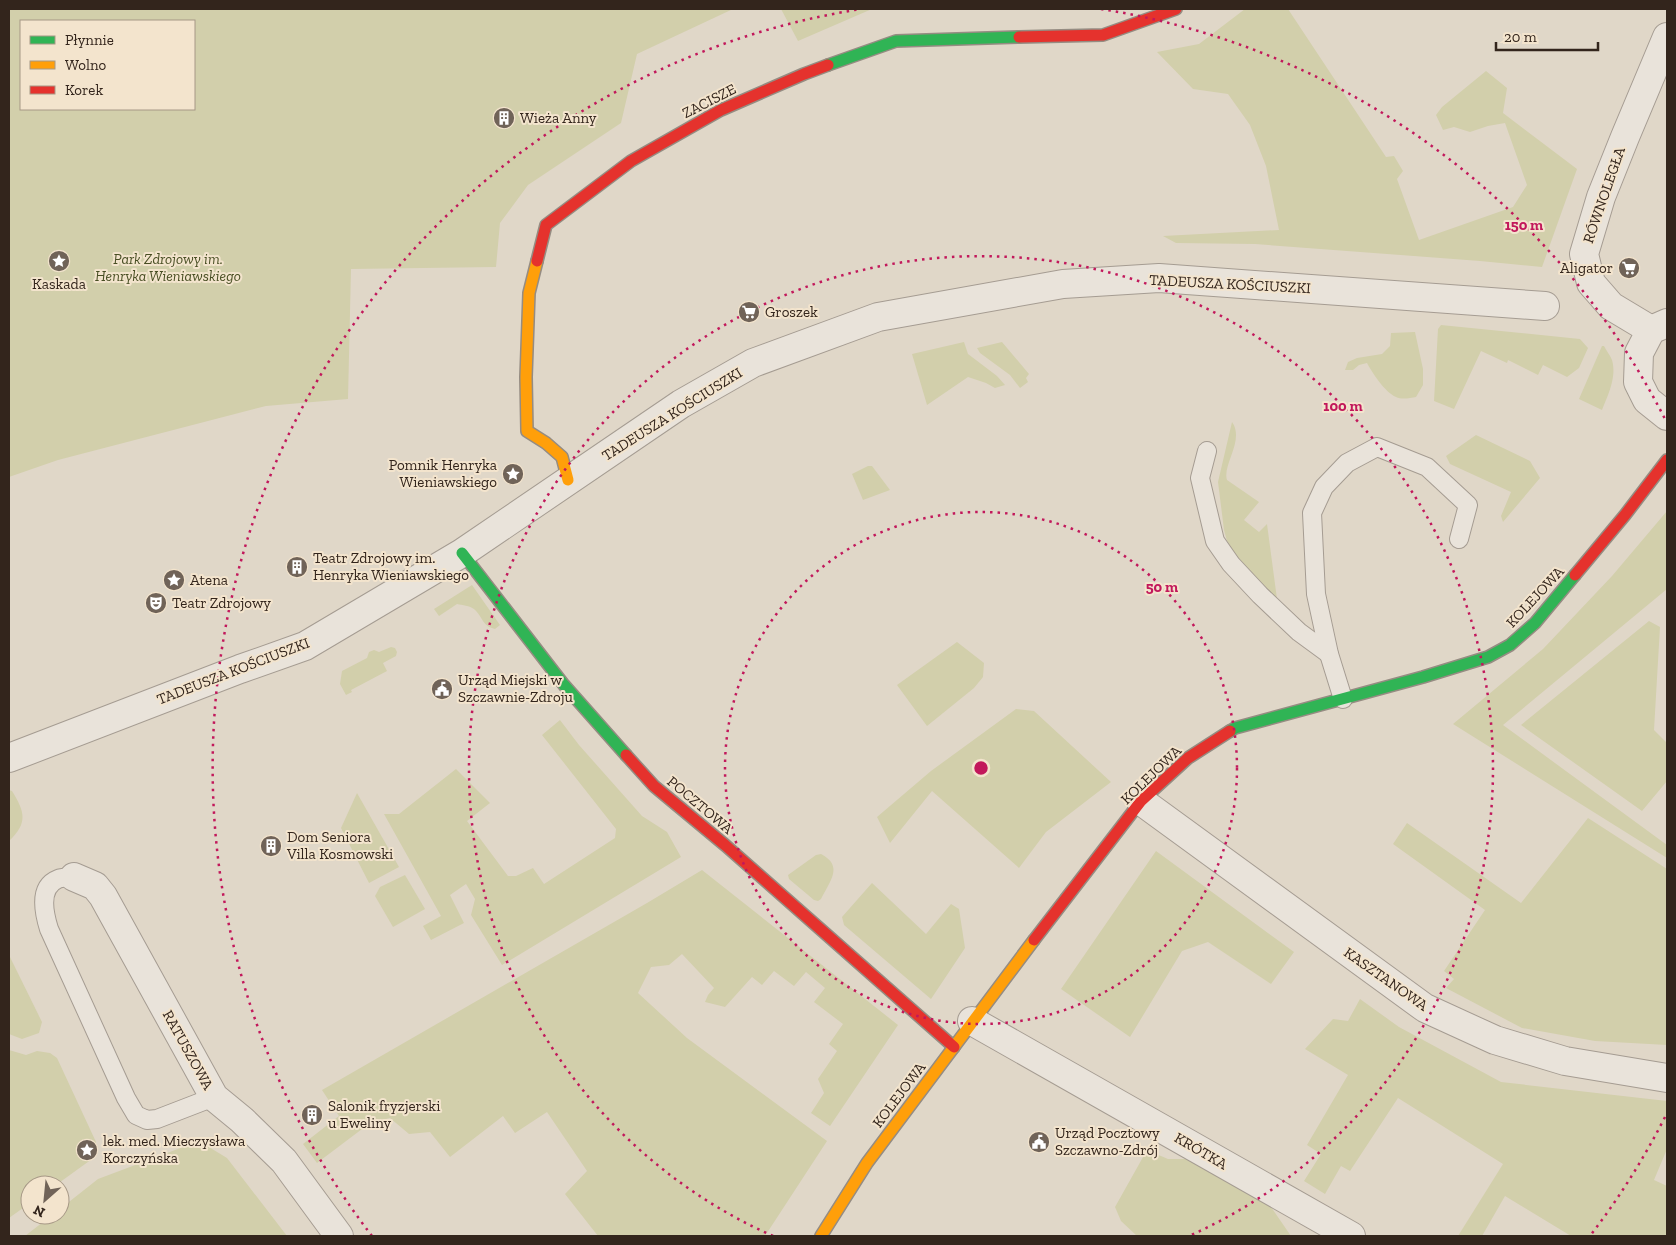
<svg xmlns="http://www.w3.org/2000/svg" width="1676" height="1245" font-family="'Zilla Slab',serif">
	<rect width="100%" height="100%" fill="#e0d7c8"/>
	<g fill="#d2cfab" fill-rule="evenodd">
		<path d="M 9,9 L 733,9 L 637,54 L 621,123 L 528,185 L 500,223 L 496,267 L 351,269 L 348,399 L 266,406 L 58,460 L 9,477 ZM 21,21 L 194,21 L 194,109 L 21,109 Z"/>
		<path d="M 781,9 L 872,9 L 798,41 Z"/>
		<path d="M 1245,9 L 1288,9 L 1386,157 L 1394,156 L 1403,171 L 1397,179 L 1419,240 L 1513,207 L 1527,185 L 1505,123 L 1488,126 L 1470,132 L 1454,127 L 1443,130 L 1436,115 L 1442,107 L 1486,71 L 1507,88 L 1503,113 L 1577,169 L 1542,267 L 1480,261 L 1255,244 L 1176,243 L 1163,236 L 1279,230 L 1266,166 L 1250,125 L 1228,94 L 1193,89 L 1157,52 L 1199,44 Z"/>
		<path d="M 1441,325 L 1580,339 L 1588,348 L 1579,368 L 1567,377 L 1543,365 L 1538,375 L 1508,360 L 1507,363 L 1481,351 L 1454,409 L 1434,401 L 1438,329 Z"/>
		<path d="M 1415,332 L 1423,369 L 1423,385 L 1416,397 C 1410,398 1402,400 1396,397 C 1385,392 1373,374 1367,363 L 1359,365 L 1353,370 L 1345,370 L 1348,362 L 1357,358 L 1382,354 L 1390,346 L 1391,333 Z"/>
		<path d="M 964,342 L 968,354 L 997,376 L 1005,385 L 995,388 L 986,383 L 968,377 L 927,405 L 912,354 Z"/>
		<path d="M 1002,342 L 1029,374 L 1026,378 L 1028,382 L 1020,388 L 1010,375 L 980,353 L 977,348 Z"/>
		<path d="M 1602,346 L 1604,346 C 1606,350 1610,355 1612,360 C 1617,377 1608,395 1602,410 L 1579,399 Z"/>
		<path d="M 1232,422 C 1245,440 1222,465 1227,480 L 1259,502 L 1244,520 L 1259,532 L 1267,524 L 1277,599 L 1237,559 L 1227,541 L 1224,530 L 1218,482 Z"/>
		<path d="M 1476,435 L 1530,461 L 1540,478 L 1503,522 L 1501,516 L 1511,492 L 1450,464 L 1446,456 Z"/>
		<path d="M 868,466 L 872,466 L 890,490 L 863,500 L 852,474 Z"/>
		<path d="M 1667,511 L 1667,589 L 1503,725 L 1667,845 L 1667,858 L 1453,724 L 1543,649 L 1612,576 Z"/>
		<path d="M 472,585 L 500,625 L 495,629 C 482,626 483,617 474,609 C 470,606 462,605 457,604 L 439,616 L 434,609 Z"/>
		<path d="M 1649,621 L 1660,627 L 1654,730 L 1667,743 L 1667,781 L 1642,811 L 1521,725 Z"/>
		<path d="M 957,642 L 984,663 L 983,677 L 974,688 L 927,726 L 897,685 Z"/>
		<path d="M 391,647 L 395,648 L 397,652 L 396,656 L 383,663 L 387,671 L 351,690 L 352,692 L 346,695 L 340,684 L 342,671 L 367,658 L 369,652 L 374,650 L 379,652 Z"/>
		<path d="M 1016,709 L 1034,711 L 1111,782 L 1046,832 L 1019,868 L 932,791 L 890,843 L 877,817 L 931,771 Z"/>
		<path d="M 560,720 L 579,745 L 642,816 L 667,832 L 681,857 L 502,965 L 471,915 L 475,899 L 466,884 L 450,895 L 464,923 L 431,940 L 423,926 L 441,916 L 384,814 L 399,814 L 456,769 L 490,803 L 467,821 L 508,876 L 516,876 L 533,868 L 544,884 L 615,838 L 616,829 L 542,735 Z"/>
		<path d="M 9,790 L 12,791 C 25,812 28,823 9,841 Z"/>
		<path d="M 357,793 L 399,867 L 369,883 L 341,828 Z"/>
		<path d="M 1588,818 L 1667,869 L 1667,1045 L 1595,1041 L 1522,1028 L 1446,988 L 1454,979 L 1444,971 L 1485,910 L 1393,844 L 1407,823 L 1521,903 Z"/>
		<path d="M 1156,851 L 1294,952 L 1271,984 L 1208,942 L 1182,951 L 1130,1037 L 1061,989 Z"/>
		<path d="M 821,854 C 844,866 830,881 821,899 L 818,901 L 814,900 L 789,879 L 788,875 L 816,855 Z"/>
		<path d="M 702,870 L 898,1025 L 830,1126 L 811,1113 L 824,1093 L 818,1079 L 837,1051 L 829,1044 L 843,1024 L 814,1002 L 825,988 L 806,972 L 794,986 L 774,971 L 762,985 L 752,977 L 725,1007 L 705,1002 L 708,995 L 714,988 L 682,954 L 669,965 L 651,967 L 638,993 L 687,1038 L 827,1141 L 765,1236 L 598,1236 L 565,1194 L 587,1171 L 547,1112 L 515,1133 L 503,1116 L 450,1157 L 430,1132 L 409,1134 L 390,1118 L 370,1123 L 317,1163 L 303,1144 L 339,1116 L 322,1090 L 647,903 Z"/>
		<path d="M 405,875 L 425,909 L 393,927 L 375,896 L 380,887 Z"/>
		<path d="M 872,883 L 926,934 L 951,904 L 959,909 L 965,948 L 931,999 L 844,925 L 842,917 Z"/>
		<path d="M 9,955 L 42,1022 L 39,1033 L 22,1039 L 9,1034 Z"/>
		<path d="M 1360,999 L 1399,1027 L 1501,1082 L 1667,1101 L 1667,1149 L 1654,1180 L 1667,1186 L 1667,1236 L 1571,1236 L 1505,1196 L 1482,1236 L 1458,1236 L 1503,1164 L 1398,1098 L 1350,1171 L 1341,1166 L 1325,1194 L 1304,1181 L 1321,1154 L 1307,1145 L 1348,1075 L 1305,1049 L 1333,1019 L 1348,1021 Z"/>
		<path d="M 9,1050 L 26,1055 L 37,1051 L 50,1053 L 57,1058 L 96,1142 L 96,1151 L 92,1159 L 56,1185 L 30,1185 L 30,1203 L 9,1218 Z"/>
		<path d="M 199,1141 L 227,1158 L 287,1236 L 25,1236 L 52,1215 L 60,1215 L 60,1209 L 98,1179 Z"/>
		<path d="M 1147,1150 L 1168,1159 L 1198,1159 L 1267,1201 L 1291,1236 L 1137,1236 L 1121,1221 L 1115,1207 Z"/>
	</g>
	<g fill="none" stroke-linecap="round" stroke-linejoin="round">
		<g stroke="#a59c92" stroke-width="20">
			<g id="lane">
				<path d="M 1207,451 L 1200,478 L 1215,541 L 1231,564 L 1260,595 L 1299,632 L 1329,654"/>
				<path d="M 1343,699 L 1329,654 L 1316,594 L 1312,513 L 1324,487 L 1347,463 L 1377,447 L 1427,467 L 1468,505 L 1459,539"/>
				<path d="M 74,877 C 69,878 63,877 58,879 C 38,887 44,913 49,929 L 126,1098 L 136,1115 L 147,1120 L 157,1119 L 214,1097"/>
			</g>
		</g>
		<g stroke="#a59c92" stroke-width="30">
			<g id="street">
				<path d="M 1667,323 L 1651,330 L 1639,353 L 1638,382 L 1647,400 L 1667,416"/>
				<path d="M 1651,330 L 1611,306 L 1591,283 L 1584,254 L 1601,197 L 1625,137 L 1667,37"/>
				<path d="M 9,758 L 240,669 L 305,646 L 462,553 L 681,404 L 753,363 L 878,317 L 1063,284 L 1159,278 L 1545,306"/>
				<path d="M 1141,801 L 1425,1008 L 1495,1040 L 1565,1061 L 1667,1078"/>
				<path d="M 74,877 L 95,886 L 103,896 L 214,1097 L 242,1120 L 284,1161 L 339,1236"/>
				<path d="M 972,1021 L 1351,1236"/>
			</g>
		</g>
		<g stroke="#958c82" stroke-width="14">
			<g id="fast">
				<path d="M 828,65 L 896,41 L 1019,37"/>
				<path d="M 462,553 L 564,685 L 626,755"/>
				<path d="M 1230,731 L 1235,728 L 1423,677 L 1488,657 L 1510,645 L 1535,623 L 1575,575"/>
			</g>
		</g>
		<g stroke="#958c82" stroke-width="14">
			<g id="slow">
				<path d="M 537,261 L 529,293 L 526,377 L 527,431 L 546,443 L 562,457 L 568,480"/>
				<path d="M 821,1236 L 867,1163 L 1034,940"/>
			</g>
		</g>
		<g stroke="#958c82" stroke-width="14">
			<g id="jam">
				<path d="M 1019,37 L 1103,35 L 1176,9"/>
				<path d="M 537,261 L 546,225 L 631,161 L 721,110 L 804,74 L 828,65"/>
				<path d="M 1575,575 L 1625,515 L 1667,460"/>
				<path d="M 626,755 L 654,786 L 725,845 L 954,1047"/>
				<path d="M 1034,940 L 1141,801 L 1188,758 L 1230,731"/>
			</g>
		</g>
		<use href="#lane" stroke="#e9e3da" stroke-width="18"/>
		<use href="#street" stroke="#e9e3da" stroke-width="28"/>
		<use href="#fast" stroke="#30b455" stroke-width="11"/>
		<use href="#slow" stroke="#ff9f0a" stroke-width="11"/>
		<use href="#jam" stroke="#e5322d" stroke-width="11"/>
	</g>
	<g fill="none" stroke="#c2185b" stroke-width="2.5" stroke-dasharray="2.5 5">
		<circle cx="981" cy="768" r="256"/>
		<path d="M773 1236A512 512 0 1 1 1189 1236"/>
		<path d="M1665 1117A768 768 0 0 1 1590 1236M372 1236A768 768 0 0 1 861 9M1101 9A768 768 0 0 1 1665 419"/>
	</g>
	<defs>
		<g id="building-disc" transform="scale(1.125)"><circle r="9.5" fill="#706358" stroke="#f3e4cd"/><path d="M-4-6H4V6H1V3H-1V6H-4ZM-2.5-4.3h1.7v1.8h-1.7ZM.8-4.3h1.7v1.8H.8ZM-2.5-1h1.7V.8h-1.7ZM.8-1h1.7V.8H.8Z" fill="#fff"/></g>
		<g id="sight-disc" transform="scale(1.125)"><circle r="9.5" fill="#706358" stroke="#f3e4cd"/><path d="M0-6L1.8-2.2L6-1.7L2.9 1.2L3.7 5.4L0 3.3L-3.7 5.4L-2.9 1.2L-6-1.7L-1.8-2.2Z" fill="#fff"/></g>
		<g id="supermarket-disc" transform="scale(1.125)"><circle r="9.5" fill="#706358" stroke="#f3e4cd"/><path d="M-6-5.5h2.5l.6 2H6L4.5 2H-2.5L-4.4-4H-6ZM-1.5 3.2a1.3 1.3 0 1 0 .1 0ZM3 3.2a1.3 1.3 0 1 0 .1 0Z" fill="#fff"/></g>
		<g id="theatre-disc" transform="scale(1.125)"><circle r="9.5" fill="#706358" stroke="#f3e4cd"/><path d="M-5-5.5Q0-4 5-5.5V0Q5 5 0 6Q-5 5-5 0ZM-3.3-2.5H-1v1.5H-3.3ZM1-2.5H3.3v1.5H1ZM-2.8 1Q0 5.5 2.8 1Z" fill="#fff"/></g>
		<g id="civic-disc" transform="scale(1.125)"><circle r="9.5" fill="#706358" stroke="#f3e4cd"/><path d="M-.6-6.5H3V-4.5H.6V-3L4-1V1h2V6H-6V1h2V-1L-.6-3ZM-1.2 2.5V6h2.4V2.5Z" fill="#fff"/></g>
	</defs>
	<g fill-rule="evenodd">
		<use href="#building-disc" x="504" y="118"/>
		<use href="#sight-disc" x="59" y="261"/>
		<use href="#supermarket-disc" x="1629" y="268"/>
		<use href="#supermarket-disc" x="749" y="312"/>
		<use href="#sight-disc" x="513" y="474"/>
		<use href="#building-disc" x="297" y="567"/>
		<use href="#sight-disc" x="174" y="580"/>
		<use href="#theatre-disc" x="156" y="603"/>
		<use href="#civic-disc" x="442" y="689"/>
		<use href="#building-disc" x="271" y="846"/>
		<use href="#building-disc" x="312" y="1115"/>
		<use href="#civic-disc" x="1039" y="1142"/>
		<use href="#sight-disc" x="87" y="1150"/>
	</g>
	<g text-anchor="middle" stroke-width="4" stroke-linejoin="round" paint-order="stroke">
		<g font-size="15" fill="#33251c" stroke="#f3e4cd">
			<text transform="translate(709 101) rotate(-27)" y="5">ZACISZE</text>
			<text transform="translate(1604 195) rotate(-71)" y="5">RÓWNOLEGŁA</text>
			<text transform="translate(1230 284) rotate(3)" y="5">TADEUSZA KOŚCIUSZKI</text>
			<text transform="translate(672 414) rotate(-32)" y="5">TADEUSZA KOŚCIUSZKI</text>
			<text transform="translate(1535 597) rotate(-47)" y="5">KOLEJOWA</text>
			<text transform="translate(233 671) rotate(-21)" y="5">TADEUSZA KOŚCIUSZKI</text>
			<text transform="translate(1151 775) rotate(-44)" y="5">KOLEJOWA</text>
			<text transform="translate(700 805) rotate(40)" y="5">POCZTOWA</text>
			<text transform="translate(1386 979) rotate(35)" y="5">KASZTANOWA</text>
			<text transform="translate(188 1050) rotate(61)" y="5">RATUSZOWA</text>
			<text transform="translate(899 1095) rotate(-53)" y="5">KOLEJOWA</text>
			<text transform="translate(1201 1151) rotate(30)" y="5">KRÓTKA</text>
		</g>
		<g font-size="15" fill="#33251c" stroke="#f3e4cd" text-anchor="start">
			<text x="520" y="123">Wieża Anny</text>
			<text x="1613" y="273" text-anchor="end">Aligator</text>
			<text x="59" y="289" text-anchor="middle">Kaskada</text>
			<text x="765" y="317">Groszek</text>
			<text x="497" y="470" text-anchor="end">Pomnik Henryka<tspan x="497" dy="17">Wieniawskiego</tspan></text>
			<text x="313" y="563">Teatr Zdrojowy im.<tspan x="313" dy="17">Henryka Wieniawskiego</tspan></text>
			<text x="190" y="585">Atena</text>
			<text x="172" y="608">Teatr Zdrojowy</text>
			<text x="458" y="685">Urząd Miejski w<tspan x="458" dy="17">Szczawnie-Zdroju</tspan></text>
			<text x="287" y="842">Dom Seniora<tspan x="287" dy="17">Villa Kosmowski</tspan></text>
			<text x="328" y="1111">Salonik fryzjerski<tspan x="328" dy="17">u Eweliny</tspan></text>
			<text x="1055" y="1138">Urząd Pocztowy<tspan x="1055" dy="17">Szczawno-Zdrój</tspan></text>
			<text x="103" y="1146">lek. med. Mieczysława<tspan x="103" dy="17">Korczyńska</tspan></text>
		</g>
		<g font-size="15" font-style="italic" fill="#484e23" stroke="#f3e4cd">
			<text x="168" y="264">Park Zdrojowy im.<tspan x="168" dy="17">Henryka Wieniawskiego</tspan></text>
		</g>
	</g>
	<circle cx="981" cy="768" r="8" fill="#c2185b" stroke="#f3e4cd" stroke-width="2.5"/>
	<g font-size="15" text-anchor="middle" font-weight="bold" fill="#c2185b" stroke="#f3e4cd" stroke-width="4" stroke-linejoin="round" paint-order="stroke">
		<text x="1524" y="230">150 m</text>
		<text x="1343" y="411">100 m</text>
		<text x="1162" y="592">50 m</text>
	</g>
	<rect width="1676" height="1245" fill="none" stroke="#33251c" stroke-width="20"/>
	<rect x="20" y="20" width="175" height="90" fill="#f3e4cd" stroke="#a69886"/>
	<rect x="30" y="36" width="25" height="8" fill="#30b455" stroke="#a69886"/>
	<text x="65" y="45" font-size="15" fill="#33251c">Płynnie</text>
	<rect x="30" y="61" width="25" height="8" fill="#ff9f0a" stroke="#a69886"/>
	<text x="65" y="70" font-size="15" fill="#33251c">Wolno</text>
	<rect x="30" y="86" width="25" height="8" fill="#e5322d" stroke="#a69886"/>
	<text x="65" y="95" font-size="15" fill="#33251c">Korek</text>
	<g transform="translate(45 1200) rotate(207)"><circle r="24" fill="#f3e4cd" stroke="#a69886"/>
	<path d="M0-4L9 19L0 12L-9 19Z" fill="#706358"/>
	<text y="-8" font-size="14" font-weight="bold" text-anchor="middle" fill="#33251c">N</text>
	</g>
	<path d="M1496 42v8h102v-8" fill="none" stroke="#33251c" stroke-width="2.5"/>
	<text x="1504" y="42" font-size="15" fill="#33251c" stroke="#f3e4cd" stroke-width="4" paint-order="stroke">20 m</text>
</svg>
